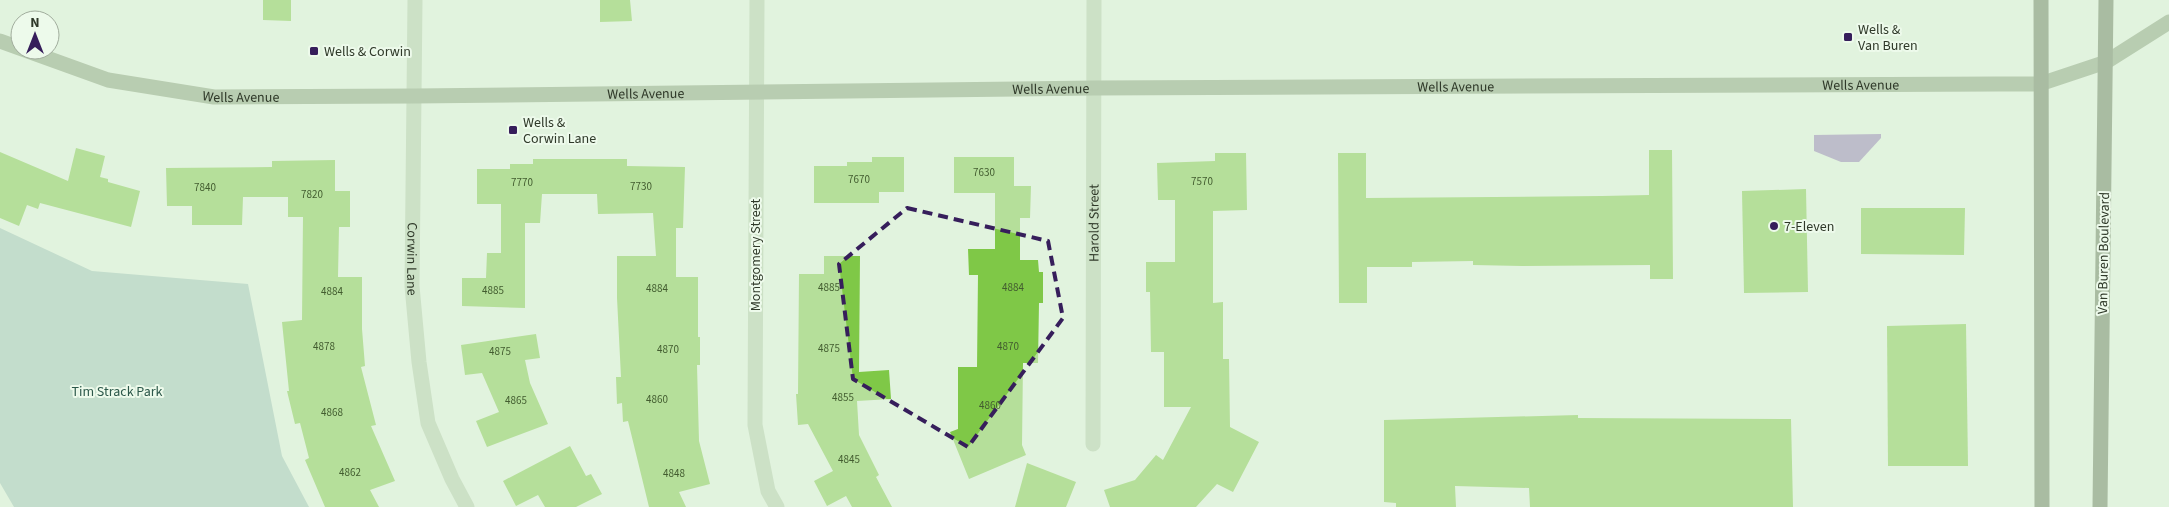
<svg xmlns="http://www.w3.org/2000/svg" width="2169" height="507" font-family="'Source Sans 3',sans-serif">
	<rect width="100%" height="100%" fill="#e1f3de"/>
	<path fill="#9dc3b6" d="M 0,228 L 92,271 L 248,284 L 282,456 L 309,507 L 14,507 L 0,483 Z"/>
	<path fill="#907cb1" d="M 1881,134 L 1881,138 L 1859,162 L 1841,162 L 1814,151 L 1814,135 Z"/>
	<g fill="#7fc847">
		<path d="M 263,0 L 291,0 L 291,21 L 263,20 Z"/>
		<path d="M 600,0 L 630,0 L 632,21 L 600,22 Z"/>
		<path d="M 76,148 L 105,156 L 100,177 L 108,179 L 108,182 L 140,191 L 131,227 L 40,203 L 38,209 L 27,205 L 19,226 L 0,218 L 0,152 L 68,181 Z"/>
		<path d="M 1649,150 L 1672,150 L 1673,279 L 1650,279 L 1650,265 L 1522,266 L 1473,265 L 1473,261 L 1412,262 L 1412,267 L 1367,267 L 1367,303 L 1339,303 L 1338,153 L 1366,153 L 1366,198 L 1602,196 L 1649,195 Z"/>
		<path d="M 1215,153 L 1246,153 L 1247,210 L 1213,211 L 1213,303 L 1223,302 L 1223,359 L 1229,359 L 1230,427 L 1259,442 L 1233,492 L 1217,484 L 1196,507 L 1110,507 L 1104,490 L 1135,480 L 1156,455 L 1163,460 L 1191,407 L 1164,407 L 1164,352 L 1151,352 L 1150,292 L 1146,292 L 1146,262 L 1175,262 L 1175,200 L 1158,200 L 1157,163 L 1215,161 Z"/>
		<path d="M 872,157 L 904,157 L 904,192 L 879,192 L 879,203 L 814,203 L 814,166 L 847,166 L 847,162 L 872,162 Z"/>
		<path d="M 954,157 L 1014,157 L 1014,186 L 1031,186 L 1030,218 L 1020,218 L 1020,260 L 1038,260 L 1039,272 L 1043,272 L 1043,303 L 1039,303 L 1038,363 L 1023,363 L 1022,445 L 1026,455 L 969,479 L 950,432 L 958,429 L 958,367 L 977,367 L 978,275 L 969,275 L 968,249 L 995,249 L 995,193 L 954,193 Z"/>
		<path d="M 533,159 L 627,159 L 627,166 L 685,167 L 683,228 L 676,228 L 676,277 L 698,277 L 698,337 L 700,337 L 700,365 L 697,365 L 699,441 L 710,484 L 679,492 L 686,507 L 649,507 L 628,421 L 623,422 L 622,403 L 617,404 L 616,377 L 621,377 L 617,298 L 617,256 L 656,256 L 653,213 L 598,214 L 597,194 L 542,194 L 540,223 L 525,223 L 525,308 L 462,306 L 462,278 L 486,278 L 487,253 L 501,253 L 501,204 L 477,204 L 477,169 L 510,169 L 510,164 L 533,164 Z"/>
		<path d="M 335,160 L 335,191 L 350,191 L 350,227 L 339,227 L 338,277 L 362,277 L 362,329 L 365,366 L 361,367 L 376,425 L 371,426 L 395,481 L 370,490 L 379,507 L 325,507 L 305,460 L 309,458 L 300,423 L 295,424 L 287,391 L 289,391 L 282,322 L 302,320 L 303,217 L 288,217 L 288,197 L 243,197 L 242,225 L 192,225 L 192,206 L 167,206 L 166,168 L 272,167 L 272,161 Z"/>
		<path d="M 1806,189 L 1808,292 L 1744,293 L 1742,191 Z"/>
		<path d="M 1861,208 L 1965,208 L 1964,255 L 1861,254 Z"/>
		<path d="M 824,256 L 860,256 L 859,372 L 889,370 L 891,399 L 857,401 L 859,435 L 879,475 L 876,477 L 892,507 L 852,507 L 846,496 L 827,506 L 814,481 L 833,471 L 808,424 L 798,425 L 796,394 L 798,394 L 799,274 L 824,274 Z"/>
		<path d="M 1966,324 L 1968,466 L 1888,466 L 1887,326 Z"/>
		<path d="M 536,334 L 540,358 L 525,360 L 530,383 L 548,424 L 487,447 L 476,421 L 499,412 L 482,373 L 465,375 L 461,345 Z"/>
		<path d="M 1578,415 L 1578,418 L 1791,419 L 1793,507 L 1530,507 L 1529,488 L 1455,486 L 1456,507 L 1396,507 L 1396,503 L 1384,502 L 1384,420 Z"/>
		<path d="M 570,446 L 586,476 L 591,474 L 602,494 L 576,507 L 545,507 L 538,495 L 516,506 L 503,481 Z"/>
		<path d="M 1027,463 L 1076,482 L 1066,507 L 1015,507 Z"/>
	</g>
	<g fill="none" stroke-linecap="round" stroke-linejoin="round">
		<g stroke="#b1cca9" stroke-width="15">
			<path id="s1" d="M 415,0 L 412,286 L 419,362 L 428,423 L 452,479 L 467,507"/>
			<path d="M 757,0 L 755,425 L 768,491 L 777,507"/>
			<path id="s2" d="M 1093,444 L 1094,0"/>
		</g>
		<path stroke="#869f7a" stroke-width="15" id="s3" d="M 0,41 L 108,80 L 214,97 L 415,96 L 1093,88 L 1998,84 L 2040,84 L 2106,62 L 2169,22"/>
		<g stroke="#657b5a" stroke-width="15">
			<path d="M 2041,0 L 2042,507"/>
			<path d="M 2100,507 L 2106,0"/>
		</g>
	</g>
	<path d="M0 0H2169V507H0ZM 907,208 L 1048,241 L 1063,318 L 968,447 L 853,379 L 839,264 Z" fill="#e1f3de" fill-opacity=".55" fill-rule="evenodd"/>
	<path fill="none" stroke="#361e5b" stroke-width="4" stroke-dasharray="10 6" stroke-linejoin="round" d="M 907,208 L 1048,241 L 1063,318 L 968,447 L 853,379 L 839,264 Z"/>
	<g fill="#361e5b" stroke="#edfaeb" stroke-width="2">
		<rect x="1843" y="32" width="10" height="10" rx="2.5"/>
		<rect x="309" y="46" width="10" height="10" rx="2.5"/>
		<rect x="508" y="125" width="10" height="10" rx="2.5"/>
		<circle cx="1774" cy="226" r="5"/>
	</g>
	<g text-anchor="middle" stroke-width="4" stroke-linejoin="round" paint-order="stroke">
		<g font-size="11" fill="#435d30">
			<text x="984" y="176">7630</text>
			<text x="859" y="183">7670</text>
			<text x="1202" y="185">7570</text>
			<text x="522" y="186">7770</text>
			<text x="641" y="190">7730</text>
			<text x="205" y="191">7840</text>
			<text x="312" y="198">7820</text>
			<text x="829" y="291">4885</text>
			<text x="1013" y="291">4884</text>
			<text x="657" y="292">4884</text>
			<text x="493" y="294">4885</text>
			<text x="332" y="295">4884</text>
			<text x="324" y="350">4878</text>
			<text x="1008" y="350">4870</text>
			<text x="829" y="352">4875</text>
			<text x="668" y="353">4870</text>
			<text x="500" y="355">4875</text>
			<text x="843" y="401">4855</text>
			<text x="657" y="403">4860</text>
			<text x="516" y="404">4865</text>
			<text x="990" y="409">4860</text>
			<text x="332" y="416">4868</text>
			<text x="849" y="463">4845</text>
			<text x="350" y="476">4862</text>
			<text x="674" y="477">4848</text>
		</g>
		<g font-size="14" fill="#2f3929" stroke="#edfaeb" text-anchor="start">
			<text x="1858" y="34">Wells &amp;<tspan x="1858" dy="16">Van Buren</tspan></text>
			<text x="324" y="56">Wells &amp; Corwin</text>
			<text x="523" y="127">Wells &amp;<tspan x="523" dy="16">Corwin Lane</tspan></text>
			<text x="1784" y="231">7-Eleven</text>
		</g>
		<g font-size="14" fill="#2f3929" stroke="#edfaeb">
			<text dy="5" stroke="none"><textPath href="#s3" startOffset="1869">Wells Avenue</textPath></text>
			<text dy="5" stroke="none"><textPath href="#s3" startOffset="1464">Wells Avenue</textPath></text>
			<text dy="5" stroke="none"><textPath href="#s3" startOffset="1059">Wells Avenue</textPath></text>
			<text dy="5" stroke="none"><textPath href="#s3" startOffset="654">Wells Avenue</textPath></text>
			<text dy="5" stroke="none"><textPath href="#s3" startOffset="249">Wells Avenue</textPath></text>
			<text dy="5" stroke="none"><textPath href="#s2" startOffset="221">Harold Street</textPath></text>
			<text transform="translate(2103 253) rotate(-89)" y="5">Van Buren Boulevard</text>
			<text transform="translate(755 255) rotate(-90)" y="5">Montgomery Street</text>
			<text dy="5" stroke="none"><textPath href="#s1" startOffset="259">Corwin Lane</textPath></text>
		</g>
		<g font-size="14" fill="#2c584a" stroke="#edfaeb">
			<text x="117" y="396">Tim Strack Park</text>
		</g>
	</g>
	<g transform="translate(35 35)"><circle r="24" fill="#edfaeb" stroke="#a1ad9d"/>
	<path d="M0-4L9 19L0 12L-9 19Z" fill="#361e5b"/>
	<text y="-8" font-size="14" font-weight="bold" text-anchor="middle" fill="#2f3929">N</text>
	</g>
</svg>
